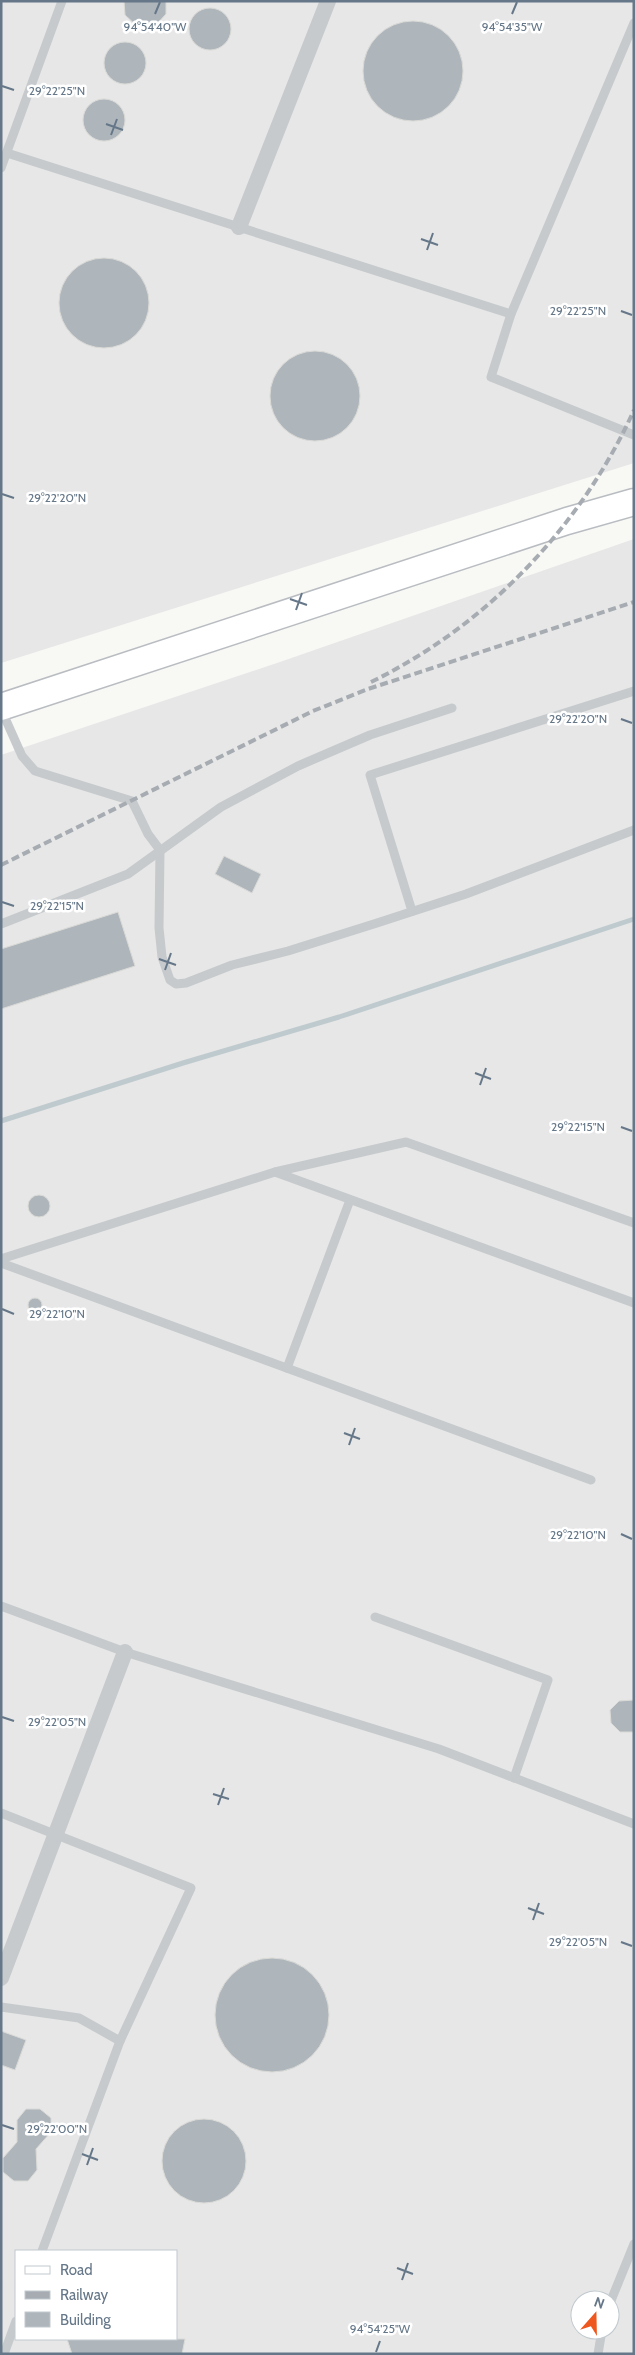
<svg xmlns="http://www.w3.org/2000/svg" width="635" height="2355" font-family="Cabin,sans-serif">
	<rect width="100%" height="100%" fill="#f8f8f5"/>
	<g fill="#e6e7e6" fill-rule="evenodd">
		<path d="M 1,1 L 634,1 L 634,463 L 1,663 Z"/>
		<path d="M 634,539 L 634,2354 L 1,2354 L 1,755 L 280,662 ZM 16,2251 L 176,2251 L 176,2339 L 16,2339 ZM 580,2300 L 610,2300 L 610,2330 L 580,2330 Z"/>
	</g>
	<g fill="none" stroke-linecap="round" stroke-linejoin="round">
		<path stroke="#bfcacf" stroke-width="5" d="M 1,1121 L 183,1063 L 339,1017 L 634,919"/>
	</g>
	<g fill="#aeb6bc" stroke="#dadad7">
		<path d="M 124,1 L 166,1 L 166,14 L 155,26 L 138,27 L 125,15 Z"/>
		<circle cx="210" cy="29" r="21"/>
		<circle cx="413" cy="71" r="50"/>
		<circle cx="125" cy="63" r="21"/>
		<circle cx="104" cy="120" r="21"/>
		<circle cx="104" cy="303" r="45"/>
		<circle cx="315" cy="396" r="45"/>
		<path d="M 224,856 L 261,874 L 252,893 L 215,874 Z"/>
		<path d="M 118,912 L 135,966 L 1,1009 L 1,949 Z"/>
		<circle cx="39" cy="1206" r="11"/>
		<circle cx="35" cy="1305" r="7"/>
		<path d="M 634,1700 L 634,1732 L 620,1732 L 611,1723 L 610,1710 L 619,1701 Z"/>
		<circle cx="272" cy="2015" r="57"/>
		<path d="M 1,2031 L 26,2040 L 15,2070 L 1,2065 Z"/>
		<path d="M 26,2109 L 40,2109 L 51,2118 L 51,2132 L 36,2149 L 37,2170 L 28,2181 L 14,2181 L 3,2172 L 3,2158 L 17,2142 L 17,2120 Z"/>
		<circle cx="204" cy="2161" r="42"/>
		<path d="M 67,2339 L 185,2339 L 182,2354 L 72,2354 Z"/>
	</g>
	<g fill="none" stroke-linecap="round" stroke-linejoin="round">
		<g stroke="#b9bdc1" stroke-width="29">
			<path id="primary" d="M 1,707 L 567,521 L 634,502"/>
		</g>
		<g stroke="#c6cacd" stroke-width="9">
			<path d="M 634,23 L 511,314 L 491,377 L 634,435"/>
			<path d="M 7,153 L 511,314"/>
			<path d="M 1,168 L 62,1"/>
			<path d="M 1,709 L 22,756 L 35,771 L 132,801 L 148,834 L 160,850 L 159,928 L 162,957 L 170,980 L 176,984 L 186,983 L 232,965 L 288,951 L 377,923 L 466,894 L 634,830"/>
			<path d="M 412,911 L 370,775 L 634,691"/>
			<path d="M 1,924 L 128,874 L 221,807 L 298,766 L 370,735 L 452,708"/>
			<path d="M 275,1172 L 634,1303"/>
			<path d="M 1,1259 L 275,1172 L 406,1142 L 634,1223"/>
			<path d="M 1,1263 L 591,1480"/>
			<path d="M 287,1368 L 350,1200"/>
			<path d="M 1,1606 L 125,1652 L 439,1749 L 634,1824"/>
			<path d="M 375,1617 L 548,1680 L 514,1778"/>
			<path d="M 1,1813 L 191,1888 L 120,2041 L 42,2251"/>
			<path d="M 1,2007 L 79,2018 L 120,2041"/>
			<path d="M 610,2303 L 634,2244"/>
			<path d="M 4,2354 L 16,2321"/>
			<path d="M 598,2354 L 602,2330"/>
		</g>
		<g stroke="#c6cacd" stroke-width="16">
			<path d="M 239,227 L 328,1"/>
			<path d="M 1,1978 L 125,1652"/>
		</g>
		<use href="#primary" stroke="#fff" stroke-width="26"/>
		<g stroke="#a6acb2" stroke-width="4" stroke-dasharray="8 4" stroke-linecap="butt">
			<path d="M 371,682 C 486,626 581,527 634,410"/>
			<path d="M 1,865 L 313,711 L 368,689 L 634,602"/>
		</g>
	</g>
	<path fill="none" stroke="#657788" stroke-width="2" d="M 155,14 L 160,2M 512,14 L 517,2M 2,86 L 14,90M 106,124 L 123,130M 111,135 L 117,119M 421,239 L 438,245M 427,250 L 433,233M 621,311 L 632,315M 2,494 L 14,498M 290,599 L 307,605M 296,610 L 302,593M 621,719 L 632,723M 2,902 L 14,906M 159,959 L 176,965M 165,970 L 171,953M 475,1073 L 491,1079M 480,1085 L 486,1068M 621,1127 L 632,1131M 2,1309 L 14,1314M 344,1433 L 360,1439M 349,1445 L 355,1428M 621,1534 L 632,1539M 2,1717 L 14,1721M 213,1794 L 229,1799M 218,1805 L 224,1788M 528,1908 L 544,1914M 533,1920 L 539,1903M 621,1942 L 632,1946M 2,2125 L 14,2129M 82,2154 L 98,2160M 87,2165 L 93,2148M 397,2268 L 413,2274M 402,2280 L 408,2263M 376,2352 L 380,2341"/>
	<g font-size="12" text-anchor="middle" fill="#657788" stroke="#fff" stroke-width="5" stroke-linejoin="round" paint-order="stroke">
		<text x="512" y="31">94°54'35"W</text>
		<text x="155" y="31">94°54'40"W</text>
		<text x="57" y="95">29°22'25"N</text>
		<text x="578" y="315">29°22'25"N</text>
		<text x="57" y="502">29°22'20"N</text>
		<text x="578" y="723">29°22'20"N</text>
		<text x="57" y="910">29°22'15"N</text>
		<text x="578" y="1131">29°22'15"N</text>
		<text x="57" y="1318">29°22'10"N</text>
		<text x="578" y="1539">29°22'10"N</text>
		<text x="57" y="1726">29°22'05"N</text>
		<text x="578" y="1946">29°22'05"N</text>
		<text x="57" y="2133">29°22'00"N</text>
		<text x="380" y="2333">94°54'25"W</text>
	</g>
	<rect width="635" height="2355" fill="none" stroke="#657788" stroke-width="5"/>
	<rect x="15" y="2250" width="162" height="90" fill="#ffffff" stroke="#c1c9cf"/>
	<rect x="25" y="2266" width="25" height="8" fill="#ffffff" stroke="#c1c9cf"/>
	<text x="60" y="2275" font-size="15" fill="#657788">Road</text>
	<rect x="25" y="2291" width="25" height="8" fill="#a6acb2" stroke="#c1c9cf"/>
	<text x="60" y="2300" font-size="15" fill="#657788">Railway</text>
	<rect x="25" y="2312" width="25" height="15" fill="#aeb6bc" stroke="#c1c9cf"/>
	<text x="60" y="2325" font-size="15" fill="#657788">Building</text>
	<g transform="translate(595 2315) rotate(20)"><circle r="24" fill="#ffffff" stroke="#c1c9cf"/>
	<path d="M0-4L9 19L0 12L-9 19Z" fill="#ee581f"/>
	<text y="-8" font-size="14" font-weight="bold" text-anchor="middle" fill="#657788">N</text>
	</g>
</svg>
